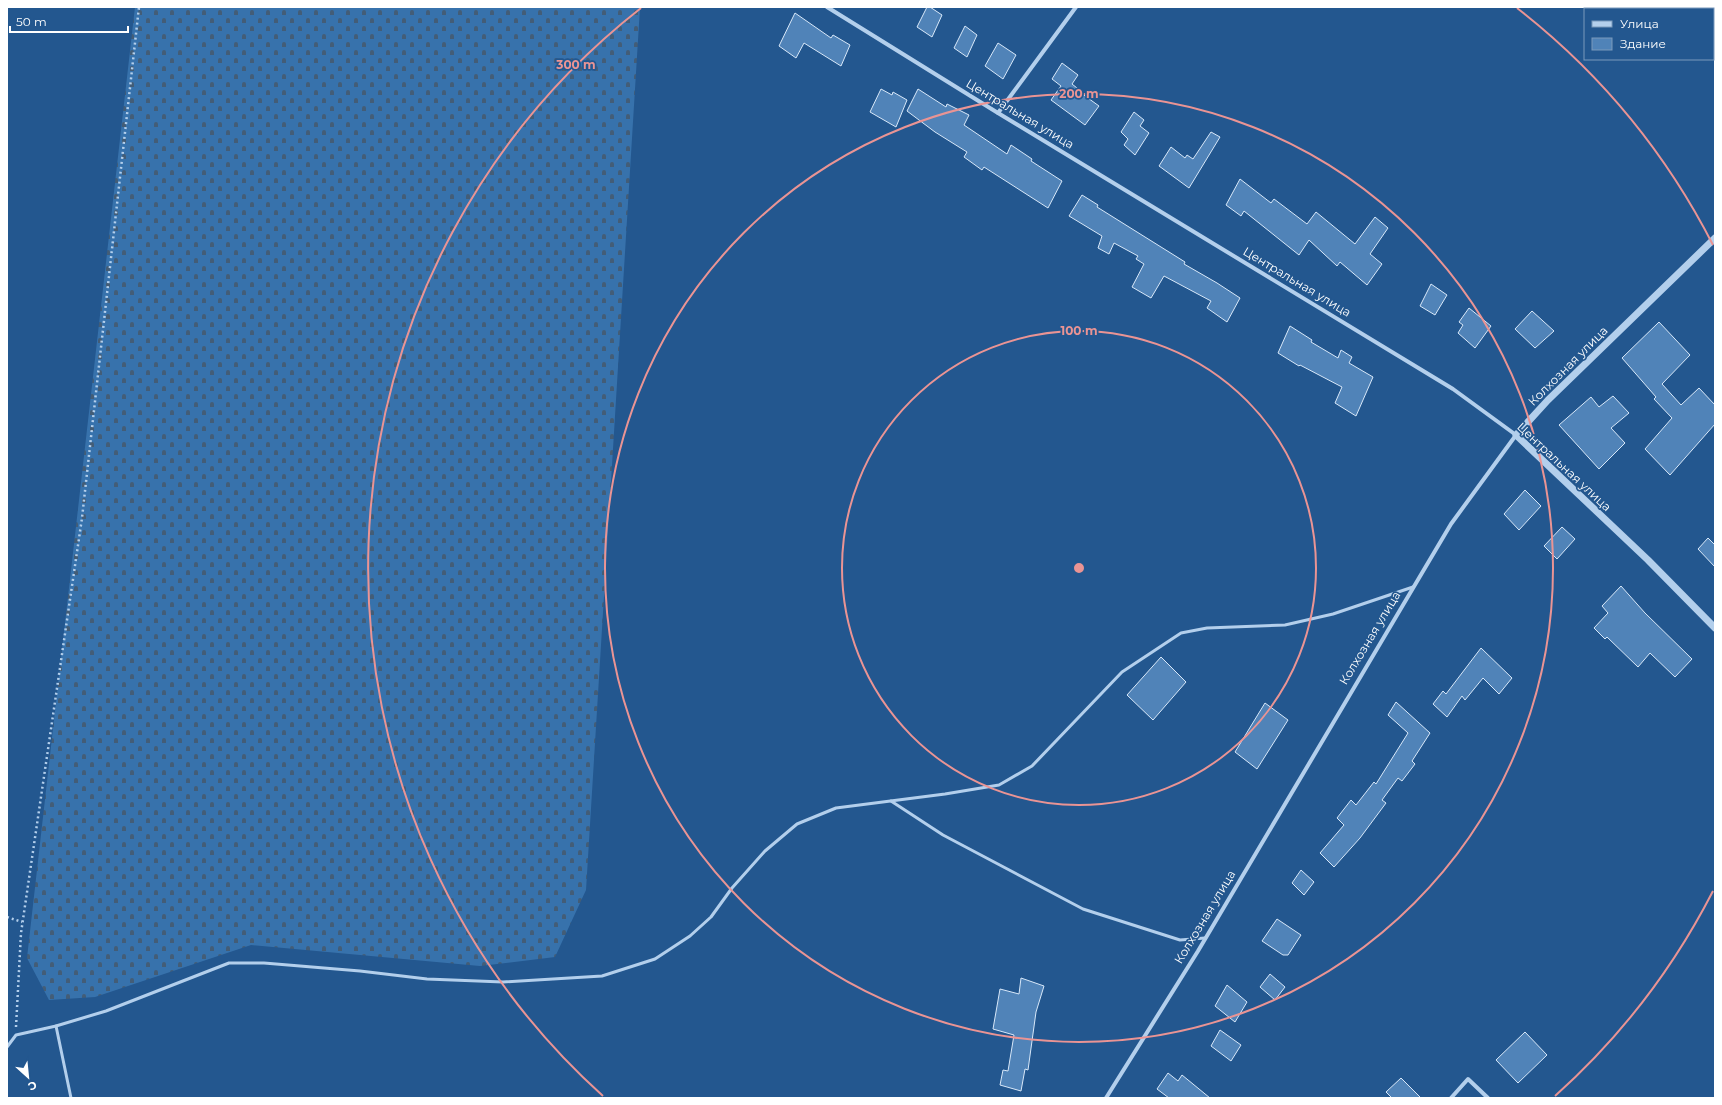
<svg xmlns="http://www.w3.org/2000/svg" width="1722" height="1105" font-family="Montserrat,sans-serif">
	<defs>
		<pattern id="cemetery-stones" width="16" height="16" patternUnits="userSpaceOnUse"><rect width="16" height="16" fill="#3772ac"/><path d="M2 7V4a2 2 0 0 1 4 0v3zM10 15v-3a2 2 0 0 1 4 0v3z" fill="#435d77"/></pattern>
	</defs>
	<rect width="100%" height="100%" fill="#23578f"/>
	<path fill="url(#cemetery-stones)" d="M 135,7 L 640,7 L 586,890 L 555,957 L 480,966 L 251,945 L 95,997 L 49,1000 L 27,958 Z"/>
	<g fill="#5083b8" stroke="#d8e8f9">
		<path d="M 927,7 L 930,7 L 942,15 L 932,37 L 917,27 Z"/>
		<path d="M 795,13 L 831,38 L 833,35 L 850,45 L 841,66 L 804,43 L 796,58 L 779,46 Z"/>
		<path d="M 965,26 L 977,35 L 967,57 L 954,48 Z"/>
		<path d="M 998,43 L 1016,55 L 1003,79 L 985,66 Z"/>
		<path d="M 1062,63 L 1078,75 L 1072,84 L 1082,92 L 1081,93 L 1099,106 L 1085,125 L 1051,100 L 1061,86 L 1052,79 Z"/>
		<path d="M 881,89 L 892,95 L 893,92 L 907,100 L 896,127 L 870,112 Z"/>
		<path d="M 918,89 L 946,107 L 947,104 L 969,115 L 964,125 L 1007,154 L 1011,145 L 1032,159 L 1031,161 L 1062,181 L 1048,208 L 984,167 L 982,170 L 964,157 L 967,152 L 935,132 L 907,111 Z"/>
		<path d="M 1134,112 L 1144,120 L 1140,126 L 1149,133 L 1135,155 L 1124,145 L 1128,139 L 1121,132 Z"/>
		<path d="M 1211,132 L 1220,137 L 1189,188 L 1159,166 L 1171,147 L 1185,158 L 1187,155 L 1193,159 Z"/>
		<path d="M 1240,179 L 1271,203 L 1274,199 L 1307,224 L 1316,212 L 1355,244 L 1375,217 L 1388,228 L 1370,254 L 1382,264 L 1367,285 L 1340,262 L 1337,266 L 1309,240 L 1299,255 L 1244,211 L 1241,216 L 1226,205 Z"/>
		<path d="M 1082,195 L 1098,205 L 1097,207 L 1185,262 L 1184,264 L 1217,283 L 1240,298 L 1227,322 L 1207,308 L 1211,301 L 1164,276 L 1151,298 L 1132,287 L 1144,264 L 1136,259 L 1138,256 L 1114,243 L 1109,254 L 1098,248 L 1102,236 L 1069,216 Z"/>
		<path d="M 1431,284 L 1447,295 L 1435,315 L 1420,306 Z"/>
		<path d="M 1469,308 L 1491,326 L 1475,348 L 1458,333 L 1463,325 L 1459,322 Z"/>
		<path d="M 1532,311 L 1554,331 L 1535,348 L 1515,329 Z"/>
		<path d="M 1659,322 L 1690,355 L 1662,384 L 1681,405 L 1699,388 L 1715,405 L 1715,424 L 1670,475 L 1645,449 L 1672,418 L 1654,399 L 1656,397 L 1622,358 Z"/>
		<path d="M 1290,326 L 1312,340 L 1311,342 L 1338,358 L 1341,350 L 1352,357 L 1349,363 L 1373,377 L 1356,416 L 1335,403 L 1342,387 L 1300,365 L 1299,366 L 1278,353 Z"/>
		<path d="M 1613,396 L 1629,413 L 1611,428 L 1625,443 L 1599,469 L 1559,425 L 1591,397 L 1599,407 Z"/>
		<path d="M 1525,490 L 1541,506 L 1519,530 L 1504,514 Z"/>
		<path d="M 1562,527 L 1575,539 L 1557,559 L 1544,546 Z"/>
		<path d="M 1708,538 L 1715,545 L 1715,567 L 1698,549 Z"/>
		<path d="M 1621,586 L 1645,613 L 1692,659 L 1675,677 L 1650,653 L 1638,667 L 1607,637 L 1605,639 L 1594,628 L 1608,613 L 1602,606 Z"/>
		<path d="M 1481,648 L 1512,678 L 1499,694 L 1483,678 L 1465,700 L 1462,696 L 1447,717 L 1433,704 L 1443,691 L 1446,694 Z"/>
		<path d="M 1161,657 L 1186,682 L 1153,720 L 1127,695 Z"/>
		<path d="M 1396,702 L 1430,733 L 1412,761 L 1415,764 L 1402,781 L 1398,778 L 1382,800 L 1386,803 L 1360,838 L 1334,867 L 1320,853 L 1344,825 L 1337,818 L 1351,800 L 1356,805 L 1374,782 L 1376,784 L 1408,733 L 1388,715 Z"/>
		<path d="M 1265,703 L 1288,720 L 1257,769 L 1235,752 Z"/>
		<path d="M 1301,870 L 1314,882 L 1304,895 L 1292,883 Z"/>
		<path d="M 1277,919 L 1301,935 L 1288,955 L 1283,955 L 1262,941 Z"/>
		<path d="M 1270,974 L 1285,987 L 1275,1000 L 1260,987 Z"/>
		<path d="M 1021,978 L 1044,986 L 1036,1012 L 1028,1070 L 1025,1069 L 1021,1091 L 1000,1085 L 1003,1070 L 1008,1071 L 1014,1035 L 993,1029 L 1000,989 L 1019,994 Z"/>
		<path d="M 1227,985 L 1247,1002 L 1235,1022 L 1215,1006 Z"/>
		<path d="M 1220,1030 L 1241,1045 L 1231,1061 L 1211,1046 Z"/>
		<path d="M 1525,1032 L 1547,1055 L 1518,1083 L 1496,1060 Z"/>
		<path d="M 1168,1073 L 1178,1081 L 1182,1075 L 1210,1098 L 1169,1098 L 1157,1089 Z"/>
		<path d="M 1401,1078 L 1421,1098 L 1392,1098 L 1386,1092 Z"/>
	</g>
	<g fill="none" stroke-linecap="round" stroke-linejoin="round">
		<g stroke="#b3cfec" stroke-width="2.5" stroke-dasharray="2 3" stroke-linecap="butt">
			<path d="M 7,917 L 22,922"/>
			<path d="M 16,1027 L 21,933 L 82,518 L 139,7"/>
		</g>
		<g stroke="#b3cfec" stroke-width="3">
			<path d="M 891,801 L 943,835 L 1083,909 L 1180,940 L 1205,938"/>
			<path d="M 56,1026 L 71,1098"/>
			<path d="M 7,1047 L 16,1035 L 56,1026 L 106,1011 L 229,963 L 264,963 L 360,971 L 427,979 L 503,982 L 602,976 L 655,959 L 690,936 L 711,917 L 732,888 L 765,851 L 797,824 L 836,808 L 945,794 L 999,785 L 1032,766 L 1122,672 L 1181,633 L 1207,628 L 1285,625 L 1333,614 L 1413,587"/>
		</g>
		<g stroke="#b3cfec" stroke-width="4">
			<path d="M 827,7 L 998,113 L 1453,389 L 1516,435 L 1451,524 L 1198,951 L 1106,1098"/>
			<path d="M 998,113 L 1076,7"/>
			<path d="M 1451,1098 L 1468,1079 L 1488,1098"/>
		</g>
		<path stroke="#b3cfec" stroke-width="7" d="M 1715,238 L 1548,400 L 1516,435 L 1648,560 L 1715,628"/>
	</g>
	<g fill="none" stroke="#ea9494" stroke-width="2">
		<circle cx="1079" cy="568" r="237"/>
		<circle cx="1079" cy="568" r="474"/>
		<path d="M1713 891A711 711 0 0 1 1555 1096M603 1096A711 711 0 0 1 641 8M1517 8A711 711 0 0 1 1713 245"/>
	</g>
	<g text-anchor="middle" stroke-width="3.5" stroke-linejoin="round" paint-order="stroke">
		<g font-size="12" fill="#fff" stroke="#23578f">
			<text transform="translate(1020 114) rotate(31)" y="4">Центральная улица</text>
			<text transform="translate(1297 282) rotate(31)" y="4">Центральная улица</text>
			<text transform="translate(1568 366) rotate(-45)" y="4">Колхозная улица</text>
			<text transform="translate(1564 467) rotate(43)" y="4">Центральная улица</text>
			<text transform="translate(1370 638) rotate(-59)" y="4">Колхозная улица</text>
			<text transform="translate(1205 917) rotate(-59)" y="4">Колхозная улица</text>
		</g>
	</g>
	<circle cx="1079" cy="568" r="6" fill="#ea9494" stroke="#23578f" stroke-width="2"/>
	<g font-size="12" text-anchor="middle" font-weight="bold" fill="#ea9494" stroke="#23578f" stroke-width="3.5" stroke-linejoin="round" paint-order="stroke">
		<text x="576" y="69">300 m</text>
		<text x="1079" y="98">200 m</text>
		<text x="1079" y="335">100 m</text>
	</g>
	<rect width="1722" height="1105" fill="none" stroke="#ffffff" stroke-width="16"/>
	<rect x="1584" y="8" width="130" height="52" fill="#23578f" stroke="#7b9abc"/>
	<rect x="1592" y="21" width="20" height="6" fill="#b3cfec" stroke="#7b9abc"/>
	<text x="1620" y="28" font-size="12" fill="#ffffff">Улица</text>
	<rect x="1592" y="38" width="20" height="12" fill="#5083b8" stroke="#7b9abc"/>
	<text x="1620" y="48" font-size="12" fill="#ffffff">Здание</text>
	<g transform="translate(28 1077) rotate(153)" stroke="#23578f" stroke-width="3" paint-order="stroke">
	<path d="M0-3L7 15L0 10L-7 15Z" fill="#ffffff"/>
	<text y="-6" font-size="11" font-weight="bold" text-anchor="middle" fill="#ffffff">С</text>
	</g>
	<path d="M10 26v6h118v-6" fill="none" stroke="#ffffff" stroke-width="2"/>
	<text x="16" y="26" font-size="12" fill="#ffffff" stroke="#23578f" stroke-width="3" paint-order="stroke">50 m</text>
</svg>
